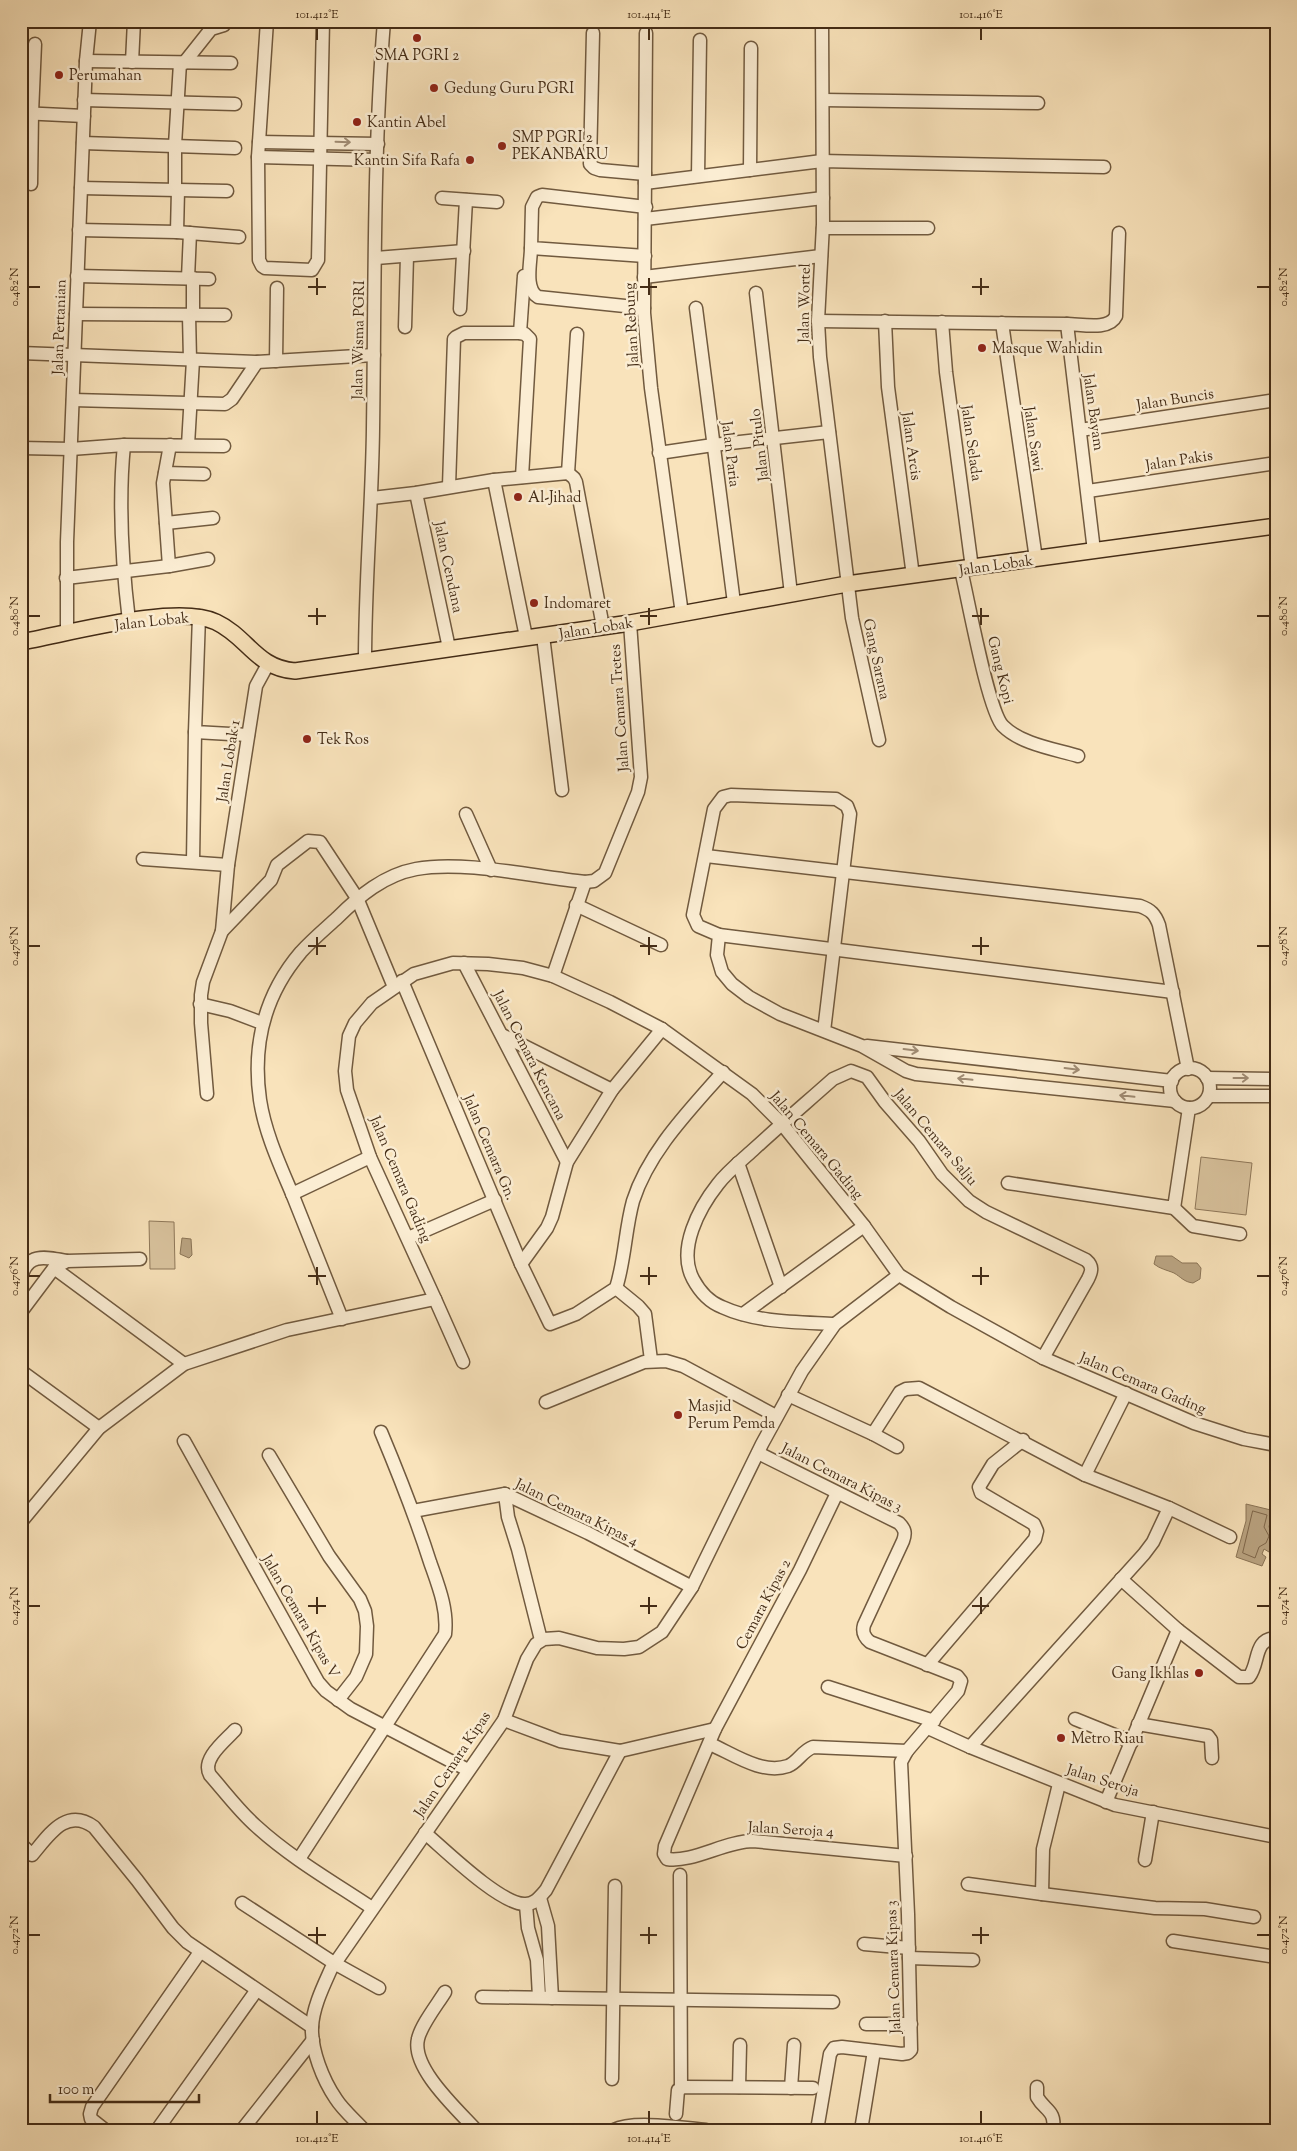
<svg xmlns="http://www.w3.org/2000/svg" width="1297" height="2151" font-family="'Sorts Mill Goudy',serif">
	<rect width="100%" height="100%" fill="#f9e3bb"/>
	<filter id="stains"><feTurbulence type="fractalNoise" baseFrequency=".004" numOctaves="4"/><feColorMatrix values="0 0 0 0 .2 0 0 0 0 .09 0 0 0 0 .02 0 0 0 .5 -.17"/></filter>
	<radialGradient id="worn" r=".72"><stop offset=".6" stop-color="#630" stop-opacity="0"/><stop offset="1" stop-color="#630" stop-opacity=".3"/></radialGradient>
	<g fill="#dac49f" stroke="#8f785a">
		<path d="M 1201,1157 L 1252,1163 L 1246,1215 L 1195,1209 Z"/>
		<path d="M 149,1221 L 174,1222 L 175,1269 L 150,1269 Z"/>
	</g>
	<g fill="#bba583" stroke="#8b7557">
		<path d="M 182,1238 L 191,1239 L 192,1255 L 189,1258 L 180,1254 Z"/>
		<path d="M 1156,1256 L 1172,1256 L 1182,1263 L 1197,1263 L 1201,1268 L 1200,1279 L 1193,1283 C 1184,1282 1181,1277 1174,1273 C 1167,1270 1160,1269 1154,1264 Z"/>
		<path d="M 1246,1504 L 1275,1511 L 1276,1521 L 1270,1522 L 1269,1527 L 1274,1535 L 1269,1552 L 1264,1549 L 1262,1554 L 1266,1557 L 1262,1566 L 1236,1557 L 1246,1521 Z"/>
	</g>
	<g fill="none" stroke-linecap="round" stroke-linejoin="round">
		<path stroke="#80684c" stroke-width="1" d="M 1253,1511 L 1267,1515 L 1264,1527 L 1269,1536 L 1266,1543 L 1259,1547 L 1255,1558 L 1243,1553 Z"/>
		<g stroke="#715a3f" stroke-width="15">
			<g id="minor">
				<path d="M 267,21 L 258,157 L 259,260 L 262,266 L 265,268 L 312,270 L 318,260 L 323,21"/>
				<path d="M 822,21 L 823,224 L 818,321 L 820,357 L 852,618 L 879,740"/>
				<path d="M 593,33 L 590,164 L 594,168 L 600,170 L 645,174"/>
				<path d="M 646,33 L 644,313 L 651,388 L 682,614"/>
				<path d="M 86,61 L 231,63"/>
				<path d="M 132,62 L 134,21"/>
				<path d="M 184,63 L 211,29 L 224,25"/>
				<path d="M 84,100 L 235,104"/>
				<path d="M 823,100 L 1038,103"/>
				<path d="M 21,113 L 84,116"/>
				<path d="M 259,142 L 378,144"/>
				<path d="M 83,143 L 235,148"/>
				<path d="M 258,157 L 377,160"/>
				<path d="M 750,170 L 751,48"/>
				<path d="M 698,176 L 700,40"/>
				<path d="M 645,183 L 822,161 L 1104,167"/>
				<path d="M 31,184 L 32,113 L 35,44"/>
				<path d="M 81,188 L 227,191"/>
				<path d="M 175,190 L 175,145 L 180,63"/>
				<path d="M 442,198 L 497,202"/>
				<path d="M 645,219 L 823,198"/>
				<path d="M 823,228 L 928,228"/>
				<path d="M 79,230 L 177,232 L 239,237"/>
				<path d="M 177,232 L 178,190"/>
				<path d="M 531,248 C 531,262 524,289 538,297 L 644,308"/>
				<path d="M 645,256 L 531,248 L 532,207 L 537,197 L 542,195 L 646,207"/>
				<path d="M 376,258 L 464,251"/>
				<path d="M 77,276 L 209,279"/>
				<path d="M 644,277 L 821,256"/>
				<path d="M 188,278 L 190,233"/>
				<path d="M 193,278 L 193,314"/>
				<path d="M 756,293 L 791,594"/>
				<path d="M 696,308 L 734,603"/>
				<path d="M 460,309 L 466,200"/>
				<path d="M 76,314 L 225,315"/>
				<path d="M 189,315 L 190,360"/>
				<path d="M 818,321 L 1067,324"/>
				<path d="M 885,321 L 888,387 L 913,576"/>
				<path d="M 942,322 L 946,372 L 972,568"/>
				<path d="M 1002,323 L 1036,559"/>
				<path d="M 405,327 L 407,256"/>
				<path d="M 520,333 L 524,276"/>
				<path d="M 21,353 L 257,362 L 374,355"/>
				<path d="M 276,361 L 277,288"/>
				<path d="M 73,400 L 225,404 L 232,399 L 257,362"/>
				<path d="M 1080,430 L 1276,400"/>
				<path d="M 124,445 C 118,504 122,563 129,621"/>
				<path d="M 188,445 L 193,360"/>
				<path d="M 21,448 L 71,449 L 124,445 L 224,446"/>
				<path d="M 659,453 L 713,445 L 829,432"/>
				<path d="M 165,473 L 204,474"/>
				<path d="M 568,473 L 577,334"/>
				<path d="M 494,480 L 526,637"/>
				<path d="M 449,486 L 454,339 L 456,337 L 464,333 L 520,333 L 525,334 L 530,339 L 522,477"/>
				<path d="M 1088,491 L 1276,463"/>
				<path d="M 416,493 L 449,648"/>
				<path d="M 372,498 L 416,493 L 494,480 L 568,473 L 574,478 L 576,482 L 603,627"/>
				<path d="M 166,523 L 213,518"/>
				<path d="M 1094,551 L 1067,324 C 1081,324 1109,331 1116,316 L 1119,233"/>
				<path d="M 169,566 L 163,483 L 170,445"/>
				<path d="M 961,570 C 968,598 988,711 1003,726 C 1021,744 1054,749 1078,756"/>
				<path d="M 66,578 L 169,566 L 208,559"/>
				<path d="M 199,616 L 195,732 L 248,735"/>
				<path d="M 67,633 L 67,542 L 86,61 L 90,21"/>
				<path d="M 543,636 L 562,790"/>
				<path d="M 365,660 C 365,583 372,506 373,429 C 375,294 373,157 384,21"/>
				<path d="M 466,814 L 491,870"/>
				<path d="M 706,856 L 1140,906 C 1151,910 1155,914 1159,925 L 1188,1069"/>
				<path d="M 143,859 L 228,865 L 256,686 L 268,664"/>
				<path d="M 193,862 L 195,732"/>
				<path d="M 576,905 L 661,945"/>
				<path d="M 222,931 L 228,865"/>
				<path d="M 719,935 L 1173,992"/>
				<path d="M 464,963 L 567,1162"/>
				<path d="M 553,976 L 585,882"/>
				<path d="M 402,981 L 521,1264 L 550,1324 L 576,1314 L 616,1288 C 625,1260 625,1230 633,1201 C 649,1151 689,1111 723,1072"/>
				<path d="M 200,1004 L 230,1011 L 262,1023"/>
				<path d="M 824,1031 L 850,814 L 847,806 L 836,799 L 731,795 L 723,797 L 714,809 L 693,915 L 698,926 L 719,935 L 717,955 L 722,972 L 732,984 L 749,997 L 780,1014 L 862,1046 L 906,1071 L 916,1074 L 1175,1101"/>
				<path d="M 502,1035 L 612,1090"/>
				<path d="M 867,1046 L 1172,1081"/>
				<circle cx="1190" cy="1088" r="20"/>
				<path d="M 1207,1078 L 1276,1079"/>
				<path d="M 207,1094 L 201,1023 L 201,995 L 203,982 L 222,931 L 271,880 L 277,865 L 308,841 L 320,842 L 357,898 L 394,987"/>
				<path d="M 1209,1096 L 1276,1096"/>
				<path d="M 738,1163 L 781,1287"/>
				<path d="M 1008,1183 L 1174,1208 L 1189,1108"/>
				<path d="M 292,1194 L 370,1157"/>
				<path d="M 1174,1208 L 1193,1226 L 1240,1234"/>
				<path d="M 408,1238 L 495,1200"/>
				<path d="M 521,1264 L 547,1228 L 552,1217 L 567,1162 L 612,1090 L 662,1029"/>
				<path d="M 54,1268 L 67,1261 L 140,1259"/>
				<path d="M 21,1279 C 26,1252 46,1257 67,1261"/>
				<path d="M 616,1288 L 638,1306 L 645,1314 L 651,1360"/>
				<path d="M 435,1299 L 463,1362"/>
				<path d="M 21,1312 L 54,1268 L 184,1364"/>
				<path d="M 743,1314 L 864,1226"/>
				<path d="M 342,1319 C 326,1278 309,1237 293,1196 C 280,1165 265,1133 260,1100 C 252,1045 265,994 301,952 C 312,940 325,929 337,918 C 359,896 384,875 416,869 C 464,860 535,877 585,882 L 594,881 L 605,873 L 638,792 L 641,777 L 630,623"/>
				<path d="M 835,1324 C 798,1322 757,1323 722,1307 C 709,1302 700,1292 693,1279 C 677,1249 699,1208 718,1184 C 728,1171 741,1161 753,1150 C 779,1126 806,1103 833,1079 L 851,1071 L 867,1077 L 885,1102 L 919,1141 L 942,1174 L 969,1201 L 986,1212 L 1086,1260 C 1093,1266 1092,1271 1088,1279 L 1043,1358"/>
				<path d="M 21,1371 L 99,1428"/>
				<path d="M 788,1395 L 873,1434 L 900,1392 L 906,1389 L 919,1388 L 1085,1475 L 1169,1508 L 1230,1537"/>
				<path d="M 546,1402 L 644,1362 L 666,1361 L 683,1366 L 776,1416"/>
				<path d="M 873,1434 L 897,1447"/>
				<path d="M 184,1441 L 318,1682 L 326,1691 L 351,1709 L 468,1770"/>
				<path d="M 758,1453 L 899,1523 C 905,1529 906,1533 903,1541 L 864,1625 C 862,1632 864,1637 870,1642 L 957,1676 L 961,1681 L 958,1691 L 907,1751 L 901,1762 L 908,1914 L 911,2050 L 908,2053 L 902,2054 L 842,2047 L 834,2048 L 830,2054 L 817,2130"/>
				<path d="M 269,1455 L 329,1556 L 360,1599 L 365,1611 L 367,1626 L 366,1654 L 356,1677 L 338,1700"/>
				<path d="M 1085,1475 L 1126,1393"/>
				<path d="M 837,1493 L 800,1570 L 715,1729 L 665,1846 L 664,1854 L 667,1859 C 692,1863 726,1841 753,1841 L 906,1856"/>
				<path d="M 505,1494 L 508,1517 L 518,1549 L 541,1640"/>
				<path d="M 413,1511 L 505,1494 L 588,1533 L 692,1587"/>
				<path d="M 21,1522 L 99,1428 L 184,1364 L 287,1330 L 435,1299 L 370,1157 L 347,1090 L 345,1071 L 349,1036 L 355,1023 L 372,1003 L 414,974 L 453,963 L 488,964 L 523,968 L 553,976 L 610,1002 L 662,1029 L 752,1094 L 782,1124 L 864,1226 L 899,1275 L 951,1307 L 1043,1358 L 1194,1423 L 1244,1439 L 1276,1445"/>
				<path d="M 1121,1579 L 1178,1630 L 1239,1677 L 1249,1677 C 1260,1663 1253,1639 1276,1638"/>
				<path d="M 927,1665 L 1035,1539 L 1037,1531 L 1034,1524 L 981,1493 L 979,1487 L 993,1464 L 1023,1440"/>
				<path d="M 828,1687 L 934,1721"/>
				<path d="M 1075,1719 L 1132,1742"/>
				<path d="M 504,1720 L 560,1741 L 620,1751 L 715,1729"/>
				<path d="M 1138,1724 L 1208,1736 L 1211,1740 L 1212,1758"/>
				<path d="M 928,1728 L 970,1747 L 1115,1805 L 1276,1837"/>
				<path d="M 235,1730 C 225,1741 201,1759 210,1775 C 225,1792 239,1811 256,1826 C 291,1858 333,1882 372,1908"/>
				<path d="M 710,1744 C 733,1754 762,1775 788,1766 C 798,1762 802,1751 813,1747 L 907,1751"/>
				<path d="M 970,1747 L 1144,1554 L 1153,1542 L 1169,1508"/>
				<path d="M 1106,1802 L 1178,1630"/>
				<path d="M 425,1833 C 445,1850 499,1903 524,1904 C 534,1905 540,1897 546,1890 L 620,1751"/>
				<path d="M 21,1844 L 32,1855 C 49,1835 66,1807 94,1827 L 137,1880 L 173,1928 L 187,1942 L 312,2027"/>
				<path d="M 299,1859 L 445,1634 C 448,1609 438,1585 430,1562 C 416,1518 399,1475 381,1432"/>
				<path d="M 1145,1860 L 1153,1812"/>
				<path d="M 680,1875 L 681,2088"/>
				<path d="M 968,1884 L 1042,1894 L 1043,1849 L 1059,1784"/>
				<path d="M 1042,1894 L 1155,1908 L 1205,1909 L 1254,1917"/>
				<path d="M 540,1898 L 548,1926 L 552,1998"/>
				<path d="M 242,1903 L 334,1963 L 379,1988"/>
				<path d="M 526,1905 L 528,1928 L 537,1960 L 539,1997"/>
				<path d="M 1173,1941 L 1276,1957"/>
				<path d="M 864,1944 L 909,1948"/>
				<path d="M 909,1958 L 973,1960"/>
				<path d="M 445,1992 C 437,2005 421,2025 418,2039 C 411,2068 458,2110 476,2130"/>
				<path d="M 482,1997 L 833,2002"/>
				<path d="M 866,2024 L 911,2024"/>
				<path d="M 612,2079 L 615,1886"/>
				<path d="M 739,2087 L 740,2045"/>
				<path d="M 1037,2087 L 1037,2097 C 1045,2111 1056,2110 1053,2130"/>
				<path d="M 791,2088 L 794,2045"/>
				<path d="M 676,2114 L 678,2090 L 684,2087 L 813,2088"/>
				<path d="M 105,2130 L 91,2119 L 90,2114 L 92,2107 L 200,1952"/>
				<path d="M 157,2130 L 256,1991"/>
				<path d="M 242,2130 L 313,2040"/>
				<path d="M 364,2130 C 355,2120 343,2110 336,2099 C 323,2080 311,2050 312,2027 C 313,2007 323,1987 331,1969 L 504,1720 L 527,1659 L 536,1644 L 544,1639 L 559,1638 L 597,1648 L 624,1649 L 639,1647 L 662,1632 L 692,1587 L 762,1444 L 802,1371 L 835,1324 L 899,1275"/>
				<path d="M 614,2130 C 633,2120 683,2128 706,2130"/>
				<path d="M 861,2130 L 874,2051"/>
			</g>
		</g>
		<g stroke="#442c16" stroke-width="18">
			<path id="major" d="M 21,642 C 67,634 177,603 216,622 C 248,637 256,668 295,671 L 630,623 L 847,584 L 1276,526"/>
		</g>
		<use href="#minor" stroke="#fbedd3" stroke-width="12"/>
		<use href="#major" stroke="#f9e3bb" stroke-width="15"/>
	</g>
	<defs><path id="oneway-shaft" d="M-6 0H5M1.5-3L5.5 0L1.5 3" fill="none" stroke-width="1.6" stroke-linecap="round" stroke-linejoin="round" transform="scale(1.25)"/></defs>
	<g stroke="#a08c74">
		<use href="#oneway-shaft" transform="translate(343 142) rotate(2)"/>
		<use href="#oneway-shaft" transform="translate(911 1050) rotate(7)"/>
		<use href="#oneway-shaft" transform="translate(1072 1069) rotate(7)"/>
		<use href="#oneway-shaft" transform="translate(1241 1078)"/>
		<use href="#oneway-shaft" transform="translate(965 1079) rotate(-174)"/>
		<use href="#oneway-shaft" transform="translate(1127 1096) rotate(-174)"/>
	</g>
	<path fill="none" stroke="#442c16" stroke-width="2" d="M 317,28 L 317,40M 649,28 L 649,40M 981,28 L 981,40M 317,278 L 317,295M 649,278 L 649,295M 981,278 L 981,295M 28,287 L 40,287M 308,287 L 326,287M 640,287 L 657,287M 972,287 L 989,287M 1257,287 L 1270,287M 317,608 L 317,625M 649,608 L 649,625M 981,608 L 981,625M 28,616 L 40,616M 308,616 L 326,616M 640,616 L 657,616M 972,616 L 989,616M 1257,616 L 1270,616M 317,937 L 317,955M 649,937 L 649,955M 981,937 L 981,955M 28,946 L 40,946M 308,946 L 326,946M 640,946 L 657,946M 972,946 L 989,946M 1257,946 L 1270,946M 317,1267 L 317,1285M 649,1267 L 649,1285M 981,1267 L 981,1285M 28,1276 L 40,1276M 308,1276 L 326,1276M 640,1276 L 657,1276M 972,1276 L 989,1276M 1257,1276 L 1270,1276M 317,1597 L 317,1614M 649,1597 L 649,1614M 981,1597 L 981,1614M 28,1606 L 40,1606M 308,1606 L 326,1606M 640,1606 L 657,1606M 972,1606 L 989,1606M 1257,1606 L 1270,1606M 317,1927 L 317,1944M 649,1927 L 649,1944M 981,1927 L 981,1944M 28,1935 L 40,1935M 308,1935 L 326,1935M 640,1935 L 657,1935M 972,1935 L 989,1935M 1257,1935 L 1270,1935M 317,2111 L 317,2124M 649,2111 L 649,2124M 981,2111 L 981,2124"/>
	<g fill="#8f2418" stroke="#fbedd3" stroke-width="2">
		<circle cx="417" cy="38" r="5"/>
		<circle cx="59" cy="75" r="5"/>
		<circle cx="434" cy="88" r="5"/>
		<circle cx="357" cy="122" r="5"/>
		<circle cx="502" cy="146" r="5"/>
		<circle cx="470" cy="160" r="5"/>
		<circle cx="982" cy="348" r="5"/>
		<circle cx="518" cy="497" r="5"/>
		<circle cx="534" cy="603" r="5"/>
		<circle cx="307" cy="739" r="5"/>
		<circle cx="678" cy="1415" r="5"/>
		<circle cx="1199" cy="1673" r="5"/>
		<circle cx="1061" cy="1738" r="5"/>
	</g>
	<g text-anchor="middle" stroke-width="5" stroke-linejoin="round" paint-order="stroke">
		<g font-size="15" fill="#442c16" stroke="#fbedd3" text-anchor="start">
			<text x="417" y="60" text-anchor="middle">SMA PGRI 2</text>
			<text x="69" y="80">Perumahan</text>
			<text x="444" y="93">Gedung Guru PGRI</text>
			<text x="367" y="127">Kantin Abel</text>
			<text x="512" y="142">SMP PGRI 2<tspan x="512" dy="17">PEKANBARU</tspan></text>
			<text x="460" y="165" text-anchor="end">Kantin Sifa Rafa</text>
			<text x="992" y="353">Masque Wahidin</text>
			<text x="528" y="502">Al-Jihad</text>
			<text x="544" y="608">Indomaret</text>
			<text x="317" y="744">Tek Ros</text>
			<text x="688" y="1411">Masjid<tspan x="688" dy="17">Perum Pemda</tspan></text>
			<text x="1189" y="1678" text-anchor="end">Gang Ikhlas</text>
			<text x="1071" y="1743">Metro Riau</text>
		</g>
		<g font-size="15" fill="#442c16" stroke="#fbedd3">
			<text transform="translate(804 303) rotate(-89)" y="5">Jalan Wortel</text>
			<text transform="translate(631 325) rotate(-93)" y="5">Jalan Rebung</text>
			<text transform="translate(59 327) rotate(-88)" y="5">Jalan Pertanian</text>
			<text transform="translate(358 340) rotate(-89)" y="5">Jalan Wisma PGRI</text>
			<text transform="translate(1175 399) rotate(-9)" y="5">Jalan Buncis</text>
			<text transform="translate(1094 412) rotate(82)" y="5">Jalan Bayam</text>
			<text transform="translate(1034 439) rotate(82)" y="5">Jalan Sawi</text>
			<text transform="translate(972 443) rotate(82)" y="5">Jalan Selada</text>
			<text transform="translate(759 445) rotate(-97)" y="5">Jalan Pitulo</text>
			<text transform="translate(912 446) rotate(82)" y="5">Jalan Arcis</text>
			<text transform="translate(731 454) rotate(83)" y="5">Jalan Paria</text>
			<text transform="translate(1179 460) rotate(-9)" y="5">Jalan Pakis</text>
			<text transform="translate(996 565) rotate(-8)" y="5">Jalan Lobak</text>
			<text transform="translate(449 567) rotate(78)" y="5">Jalan Cendana</text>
			<text transform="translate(152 621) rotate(-6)" y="5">Jalan Lobak</text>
			<text transform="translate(596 628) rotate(-9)" y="5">Jalan Lobak</text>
			<text transform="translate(877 659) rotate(78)" y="5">Gang Sarana</text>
			<text transform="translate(1001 670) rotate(76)" y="5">Gang Kopi</text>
			<text transform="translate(619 708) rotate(-94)" y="5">Jalan Cemara Tretes</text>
			<text transform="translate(228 761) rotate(-81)" y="5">Jalan Lobak 1</text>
			<text transform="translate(530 1055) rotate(63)" y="5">Jalan Cemara Kencana</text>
			<text transform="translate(936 1137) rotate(50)" y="5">Jalan Cemara Salju</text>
			<text transform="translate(817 1145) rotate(50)" y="5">Jalan Cemara Gading</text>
			<text transform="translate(490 1147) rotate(67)" y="5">Jalan Cemara Gn.</text>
			<text transform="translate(401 1179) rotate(67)" y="5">Jalan Cemara Gading</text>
			<text transform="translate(1143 1383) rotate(23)" y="5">Jalan Cemara Gading</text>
			<text transform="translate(842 1477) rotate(27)" y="5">Jalan Cemara Kipas 3</text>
			<text transform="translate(577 1512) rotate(26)" y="5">Jalan Cemara Kipas 4</text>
			<text transform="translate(763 1604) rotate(-62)" y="5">Cemara Kipas 2</text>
			<text transform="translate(301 1616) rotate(60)" y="5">Jalan Cemara Kipas V</text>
			<text transform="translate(452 1764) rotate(-56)" y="5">Jalan Cemara Kipas</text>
			<text transform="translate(1103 1780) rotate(18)" y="5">Jalan Seroja</text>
			<text transform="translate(791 1829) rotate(3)" y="5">Jalan Seroja 4</text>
			<text transform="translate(893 1967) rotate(-92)" y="5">Jalan Cemara Kipas 3</text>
		</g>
	</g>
	<rect width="1297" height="2151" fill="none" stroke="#f9e3bb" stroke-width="55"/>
	<path d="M50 2094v8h149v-8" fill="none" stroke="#442c16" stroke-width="2.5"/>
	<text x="58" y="2094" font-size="15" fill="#442c16" stroke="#fbedd3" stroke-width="4" paint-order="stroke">100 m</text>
	<rect x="28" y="28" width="1242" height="2096" fill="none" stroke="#442c16" stroke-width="2"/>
	<g font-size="12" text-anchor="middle" fill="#442c16">
		<text x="317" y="18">101.412°E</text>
		<text x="649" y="18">101.414°E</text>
		<text x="981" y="18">101.416°E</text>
		<text transform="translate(14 287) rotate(-90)" y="4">0.482°N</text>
		<text transform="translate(1283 287) rotate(-90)" y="4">0.482°N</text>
		<text transform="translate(14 616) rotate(-90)" y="4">0.480°N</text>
		<text transform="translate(1283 616) rotate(-90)" y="4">0.480°N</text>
		<text transform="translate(14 946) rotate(-90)" y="4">0.478°N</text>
		<text transform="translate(1283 946) rotate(-90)" y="4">0.478°N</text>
		<text transform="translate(14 1276) rotate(-90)" y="4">0.476°N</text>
		<text transform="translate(1283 1276) rotate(-90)" y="4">0.476°N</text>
		<text transform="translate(14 1606) rotate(-90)" y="4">0.474°N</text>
		<text transform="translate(1283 1606) rotate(-90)" y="4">0.474°N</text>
		<text transform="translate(14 1935) rotate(-90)" y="4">0.472°N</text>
		<text transform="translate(1283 1935) rotate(-90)" y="4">0.472°N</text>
		<text x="317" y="2142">101.412°E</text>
		<text x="649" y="2142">101.414°E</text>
		<text x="981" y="2142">101.416°E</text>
	</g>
	<rect width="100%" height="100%" filter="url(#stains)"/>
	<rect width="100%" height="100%" fill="url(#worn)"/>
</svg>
